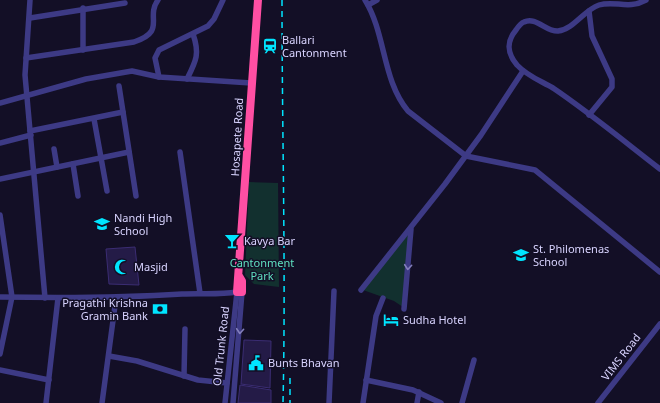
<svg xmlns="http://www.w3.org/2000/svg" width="660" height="403" font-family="'Noto Sans',sans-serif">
	<rect width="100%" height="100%" fill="#130f26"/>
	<g fill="#12302f">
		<path d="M 249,182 L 278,183 L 279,287 L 254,284 L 245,275 Z"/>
		<path d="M 409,233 L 403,307 L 394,301 L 363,290 Z"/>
	</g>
	<g fill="#241b47" stroke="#3b2d73">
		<path d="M 135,247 L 139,285 L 109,284 L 106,249 Z"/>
		<path d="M 244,340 L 271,341 L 270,388 L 241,384 Z"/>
		<path d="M 240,385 L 271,390 L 271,403 L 238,403 Z"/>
	</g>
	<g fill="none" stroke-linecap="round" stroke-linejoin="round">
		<g stroke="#3d3a85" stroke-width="5.5">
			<path d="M 30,0 L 25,75 L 45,298"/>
			<path d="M 365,0 C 386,34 382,80 408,111 L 466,156 L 535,170 L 660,272"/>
			<path d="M 646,0 C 628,10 615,0 599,5 C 584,10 574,29 558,31 C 546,32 536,16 524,22 C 521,23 518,27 516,30 C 506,42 507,53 517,65 C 527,76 541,81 553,88 C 590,113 625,142 660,169"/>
			<path d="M 368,5 L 377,0"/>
			<path d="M 83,8 L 83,50"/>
			<path d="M 30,18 L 125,3"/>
			<path d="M 26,58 L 134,42 C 167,31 145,18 158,0"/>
			<path d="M 159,77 L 155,58 L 159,50 L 208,26 L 214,19 L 223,0"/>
			<path d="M 187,79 C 196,61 200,54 193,34"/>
			<path d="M 119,86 L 136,196"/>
			<path d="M 0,103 L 86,79 L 132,71 L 159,77 L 251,83"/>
			<path d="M 589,115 L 612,87 L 612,79 L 592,36 L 589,11"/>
			<path d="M 94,119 L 107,191"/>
			<path d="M 30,131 L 123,112"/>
			<path d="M 0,143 L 31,135"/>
			<path d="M 54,149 L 57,167"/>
			<path d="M 180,152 L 200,293"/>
			<path d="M 73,164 L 78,196"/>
			<path d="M 0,179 L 129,152"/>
			<path d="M 0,215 L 12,297 L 0,354"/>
			<path d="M 361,290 L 445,184 L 481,135 L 523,71"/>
			<path d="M 0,297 C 61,298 121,298 182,294 C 201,293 218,295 237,292 L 225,403"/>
			<path d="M 404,309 L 411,229"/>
			<path d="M 109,356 L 137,361 L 198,380 L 227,383"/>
			<path d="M 0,370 L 49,380"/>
			<path d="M 184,376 L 185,329"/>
			<path d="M 366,380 L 413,390 L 441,403"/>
			<path d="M 46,403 L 58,298"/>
			<path d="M 102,403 L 116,298"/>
			<path d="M 233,403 L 242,292"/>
			<path d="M 329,403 L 334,291"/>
			<path d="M 363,403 L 376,316 L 383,298"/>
			<path d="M 417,403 L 419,392"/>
			<path d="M 462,403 L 474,360"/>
			<path d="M 598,403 L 660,324"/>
		</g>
		<path stroke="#ff4fa3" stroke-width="8" d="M 239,276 L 242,281 L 242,292 L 237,292 L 258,0"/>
		<g stroke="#00e5ff" stroke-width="1.5" stroke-dasharray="6 5" stroke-linecap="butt">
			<path d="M 282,0 C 282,134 286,269 283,403"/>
			<path d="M 290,378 L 290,403"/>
		</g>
	</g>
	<defs><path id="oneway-chevron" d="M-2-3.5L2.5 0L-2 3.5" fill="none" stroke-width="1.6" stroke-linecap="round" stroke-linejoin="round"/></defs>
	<g stroke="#837fbc">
		<use href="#oneway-chevron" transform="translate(408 267) rotate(95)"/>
		<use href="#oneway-chevron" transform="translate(240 331) rotate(94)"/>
	</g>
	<defs>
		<g id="station-bare" transform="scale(1.2)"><path d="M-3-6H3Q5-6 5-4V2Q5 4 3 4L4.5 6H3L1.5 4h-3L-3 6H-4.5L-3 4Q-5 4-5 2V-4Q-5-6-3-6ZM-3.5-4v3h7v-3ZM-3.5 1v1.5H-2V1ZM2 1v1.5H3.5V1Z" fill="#00e5ff" stroke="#130f26" stroke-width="2.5" paint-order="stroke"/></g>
		<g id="school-bare" transform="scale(1.2)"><path d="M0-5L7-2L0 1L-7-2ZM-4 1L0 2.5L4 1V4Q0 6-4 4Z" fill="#00e5ff" stroke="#130f26" stroke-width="2.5" paint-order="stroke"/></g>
		<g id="bar-bare" transform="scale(1.2)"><path d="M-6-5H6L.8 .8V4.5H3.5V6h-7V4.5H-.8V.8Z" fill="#00e5ff" stroke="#130f26" stroke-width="2.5" paint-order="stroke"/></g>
		<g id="mosque-bare" transform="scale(1.2)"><path d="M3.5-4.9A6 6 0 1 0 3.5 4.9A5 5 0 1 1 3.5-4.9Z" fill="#00e5ff" stroke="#130f26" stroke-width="2.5" paint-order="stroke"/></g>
		<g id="bank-bare" transform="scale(1.2)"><path d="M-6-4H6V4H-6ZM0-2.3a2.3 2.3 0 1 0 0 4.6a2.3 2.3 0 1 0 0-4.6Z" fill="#00e5ff" stroke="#130f26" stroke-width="2.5" paint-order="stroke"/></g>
		<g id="hotel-bare" transform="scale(1.2)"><path d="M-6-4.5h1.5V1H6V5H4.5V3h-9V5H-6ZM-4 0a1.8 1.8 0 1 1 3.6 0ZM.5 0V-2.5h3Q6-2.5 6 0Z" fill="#00e5ff" stroke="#130f26" stroke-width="2.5" paint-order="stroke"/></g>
		<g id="civic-bare" transform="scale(1.2)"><path d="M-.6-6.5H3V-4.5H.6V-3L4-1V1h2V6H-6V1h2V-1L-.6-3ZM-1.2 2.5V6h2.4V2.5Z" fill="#00e5ff" stroke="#130f26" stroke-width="2.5" paint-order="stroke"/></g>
	</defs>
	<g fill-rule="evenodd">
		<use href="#station-bare" x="270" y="46"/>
		<use href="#school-bare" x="102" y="224"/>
		<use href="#bar-bare" x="232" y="241"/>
		<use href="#school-bare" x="521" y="255"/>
		<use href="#mosque-bare" x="122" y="267"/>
		<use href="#bank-bare" x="160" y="309"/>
		<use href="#hotel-bare" x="391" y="320"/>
		<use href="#civic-bare" x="256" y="363"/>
	</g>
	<g text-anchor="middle" stroke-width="3" stroke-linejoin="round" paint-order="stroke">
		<g font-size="11" fill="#d9d4ff" stroke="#130f26" text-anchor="start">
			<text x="282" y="44">Ballari<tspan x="282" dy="13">Cantonment</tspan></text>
			<text x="114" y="222">Nandi High<tspan x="114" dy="13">School</tspan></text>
			<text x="244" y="245">Kavya Bar</text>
			<text x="533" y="253">St. Philomenas<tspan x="533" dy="13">School</tspan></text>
			<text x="134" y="271">Masjid</text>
			<text x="148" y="307" text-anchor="end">Pragathi Krishna<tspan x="148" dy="13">Gramin Bank</tspan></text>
			<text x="403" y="324">Sudha Hotel</text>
			<text x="268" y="367">Bunts Bhavan</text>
		</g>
		<g font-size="11" fill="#d9d4ff" stroke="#130f26">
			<text transform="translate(237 137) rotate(-87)" y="4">Hosapete Road</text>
			<text transform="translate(221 346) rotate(-84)" y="4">Old Trunk Road</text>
			<text transform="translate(621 357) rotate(-52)" y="4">VIMS Road</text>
		</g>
		<g font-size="11" fill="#5fe0c0" stroke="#130f26">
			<text x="262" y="267">Cantonment<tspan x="262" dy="13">Park</tspan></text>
		</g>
	</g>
</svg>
